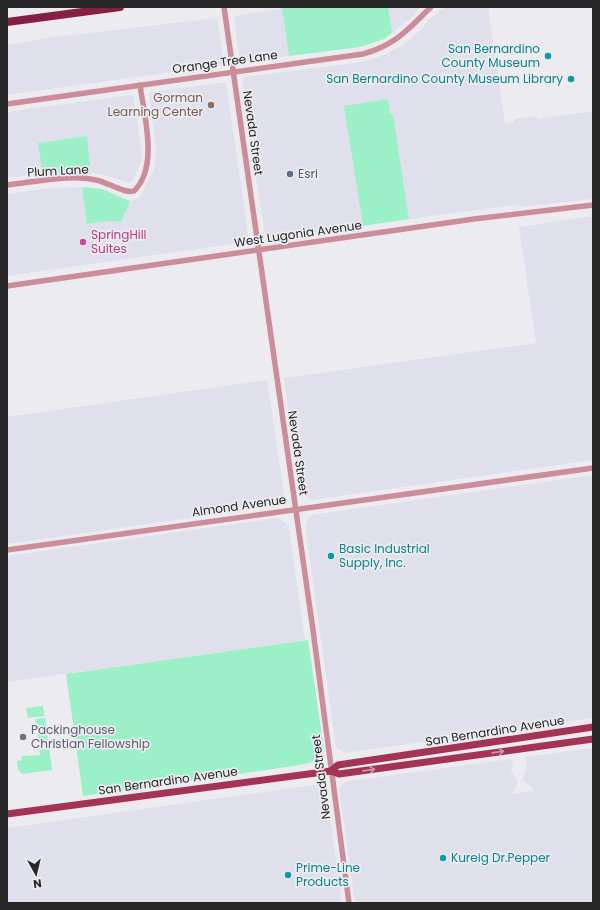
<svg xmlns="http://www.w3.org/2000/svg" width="600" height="910" font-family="Poppins,sans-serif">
	<rect width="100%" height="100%" fill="#ececf0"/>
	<g fill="#e0e0ec">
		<path d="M 388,7 L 420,7 L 411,18 L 392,33 Z"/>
		<path d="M 446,7 L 488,7 L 505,123 L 514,122 L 514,119 L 536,116 L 538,119 L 593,111 L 593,199 L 521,207 L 516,205 L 409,219 L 393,114 L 390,114 L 388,99 L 345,106 L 363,226 L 266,239 L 251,148 L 242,80 L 244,77 L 362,62 L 384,55 L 405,44 L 423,28 L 428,20 Z"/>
		<path d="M 282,8 L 289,56 L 240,62 L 234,16 Z"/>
		<path d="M 217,18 L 224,63 L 223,65 L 7,95 L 7,45 L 46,38 Z"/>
		<path d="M 226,82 L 249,240 L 247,242 L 7,276 L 7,194 L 49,188 L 82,187 L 88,224 L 108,221 L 120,222 L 130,201 L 139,198 L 154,170 L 156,149 L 149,94 L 150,92 Z"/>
		<path d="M 130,95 L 134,97 L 142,155 L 141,163 L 132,181 L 127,183 L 121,180 L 92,172 L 86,136 L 39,143 L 43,174 L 7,178 L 7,112 Z"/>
		<path d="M 593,216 L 593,460 L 312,500 L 300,492 L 284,378 L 536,343 L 519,227 Z"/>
		<path d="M 267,380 L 284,494 L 275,506 L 7,544 L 7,417 Z"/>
		<path d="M 593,475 L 593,718 L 345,753 L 336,747 L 305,525 L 311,515 Z"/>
		<path d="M 278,518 L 287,524 L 289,528 L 305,640 L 7,682 L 7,556 Z"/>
		<path d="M 593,748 L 593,903 L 355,903 L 339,788 L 344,782 L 510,759 L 513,760 L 511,771 L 518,782 L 512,794 L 523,792 L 533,791 L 532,787 L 523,780 L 527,767 L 525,757 Z"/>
		<path d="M 321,784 L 326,789 L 342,903 L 7,903 L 7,828 Z"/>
	</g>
	<g fill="#9bf0c8">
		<path d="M 290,7 L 388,7 L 392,33 L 384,39 L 360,47 L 289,56 L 282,8 Z"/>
		<path d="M 388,99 L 390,114 L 393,114 L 409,219 L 363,226 L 344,106 Z"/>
		<path d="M 87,136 L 91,174 L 43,175 L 38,143 Z"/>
		<path d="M 82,187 L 102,189 L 130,201 L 121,222 L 108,221 L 87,224 Z"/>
		<path d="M 308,640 L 324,750 C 321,764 306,763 294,766 L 83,796 L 66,674 Z"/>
		<path d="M 43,706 L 44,716 L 28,718 L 26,708 Z"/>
		<path d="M 45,718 L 48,741 L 39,742 L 35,719 Z"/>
		<path d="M 49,745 L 52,770 L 22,774 L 18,769 L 17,761 L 22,760 L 21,756 L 40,755 L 39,747 L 46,746 L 46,748 Z"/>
	</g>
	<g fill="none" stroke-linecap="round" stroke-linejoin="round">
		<g stroke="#cb8d99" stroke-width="5.5">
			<path d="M 224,7 L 313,630 L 349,903"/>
			<path d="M 7,104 L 363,54 C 397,44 407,30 431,7"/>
			<path d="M 7,185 C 36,182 68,174 96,180 C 107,182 125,194 134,191 C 159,167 144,115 140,85"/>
			<path d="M 7,286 L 474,219 L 593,205"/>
			<path d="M 7,550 L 593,468"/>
		</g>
		<g stroke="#a33456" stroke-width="7">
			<path d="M 331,771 L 338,765 L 593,727"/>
			<path d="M 7,814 L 331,771 L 339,774 L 593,739"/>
		</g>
		<path stroke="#861f41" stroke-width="8" d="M 7,22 L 120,7"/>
	</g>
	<defs><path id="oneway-shaft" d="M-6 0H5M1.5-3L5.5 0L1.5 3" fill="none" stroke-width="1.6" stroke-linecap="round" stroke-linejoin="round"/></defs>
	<g stroke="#cb99ab">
		<use href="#oneway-shaft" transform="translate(498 752) rotate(-8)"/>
		<use href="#oneway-shaft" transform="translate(369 770) rotate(-8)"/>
	</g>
	<g fill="#0f9aa8" stroke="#ececf0" stroke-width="1.5">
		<circle cx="548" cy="56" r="4"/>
		<circle cx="571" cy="79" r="4"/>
		<circle cx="331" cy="556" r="4"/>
		<circle cx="443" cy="858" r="4"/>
		<circle cx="288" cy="875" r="4"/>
	</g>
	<circle fill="#8d6e63" stroke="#ececf0" stroke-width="1.5" cx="211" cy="105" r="4"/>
	<circle fill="#5c6f8a" stroke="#ececf0" stroke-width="1.5" cx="290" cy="174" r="4"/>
	<circle fill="#d1479c" stroke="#ececf0" stroke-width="1.5" cx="83" cy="242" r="4"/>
	<circle fill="#6b7280" stroke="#ececf0" stroke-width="1.5" cx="23" cy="737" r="4"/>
	<g text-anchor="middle" stroke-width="3.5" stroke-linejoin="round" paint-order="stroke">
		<g font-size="12" fill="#0d838f" stroke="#ececf0" text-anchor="start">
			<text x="540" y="53" text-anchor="end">San Bernardino<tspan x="540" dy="14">County Museum</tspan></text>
			<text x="563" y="83" text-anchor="end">San Bernardino County Museum Library</text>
			<text x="339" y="553">Basic Industrial<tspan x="339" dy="14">Supply, Inc.</tspan></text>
			<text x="451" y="862">Kureig Dr.Pepper</text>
			<text x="296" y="872">Prime-Line<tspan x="296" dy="14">Products</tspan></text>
		</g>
		<g font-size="12" fill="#272728" stroke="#ececf0">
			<text transform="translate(225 62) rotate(-8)" y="4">Orange Tree Lane</text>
			<text transform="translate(253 133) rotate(82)" y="4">Nevada Street</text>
			<text transform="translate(58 171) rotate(-3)" y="4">Plum Lane</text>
			<text transform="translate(298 234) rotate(-8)" y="4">West Lugonia Avenue</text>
			<text transform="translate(298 453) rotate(82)" y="4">Nevada Street</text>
			<text transform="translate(239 506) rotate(-8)" y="4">Almond Avenue</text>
			<text transform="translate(495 731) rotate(-9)" y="4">San Bernardino Avenue</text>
			<text transform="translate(321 777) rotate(-97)" y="4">Nevada Street</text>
			<text transform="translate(168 781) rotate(-8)" y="4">San Bernardino Avenue</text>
		</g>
		<g font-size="12" fill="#785e54" stroke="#ececf0" text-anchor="end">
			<text x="203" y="102">Gorman<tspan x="203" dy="14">Learning Center</tspan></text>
		</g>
		<g font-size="12" fill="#4e5e75" stroke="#ececf0" text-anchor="start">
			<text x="298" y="178">Esri</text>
		</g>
		<g font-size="12" fill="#b23c85" stroke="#ececf0" text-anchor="start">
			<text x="91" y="239">SpringHill<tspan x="91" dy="14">Suites</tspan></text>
		</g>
		<g font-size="12" fill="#5b616d" stroke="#ececf0" text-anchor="start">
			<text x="31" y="734">Packinghouse<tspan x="31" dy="14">Christian Fellowship</tspan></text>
		</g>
	</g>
	<rect width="600" height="910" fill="none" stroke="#272728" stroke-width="16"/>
	<g transform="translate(36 874) rotate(172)" stroke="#ececf0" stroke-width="3" paint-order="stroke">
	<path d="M0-3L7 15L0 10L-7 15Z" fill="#272728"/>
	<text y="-6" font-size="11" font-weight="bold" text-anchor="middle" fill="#272728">N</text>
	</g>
</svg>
